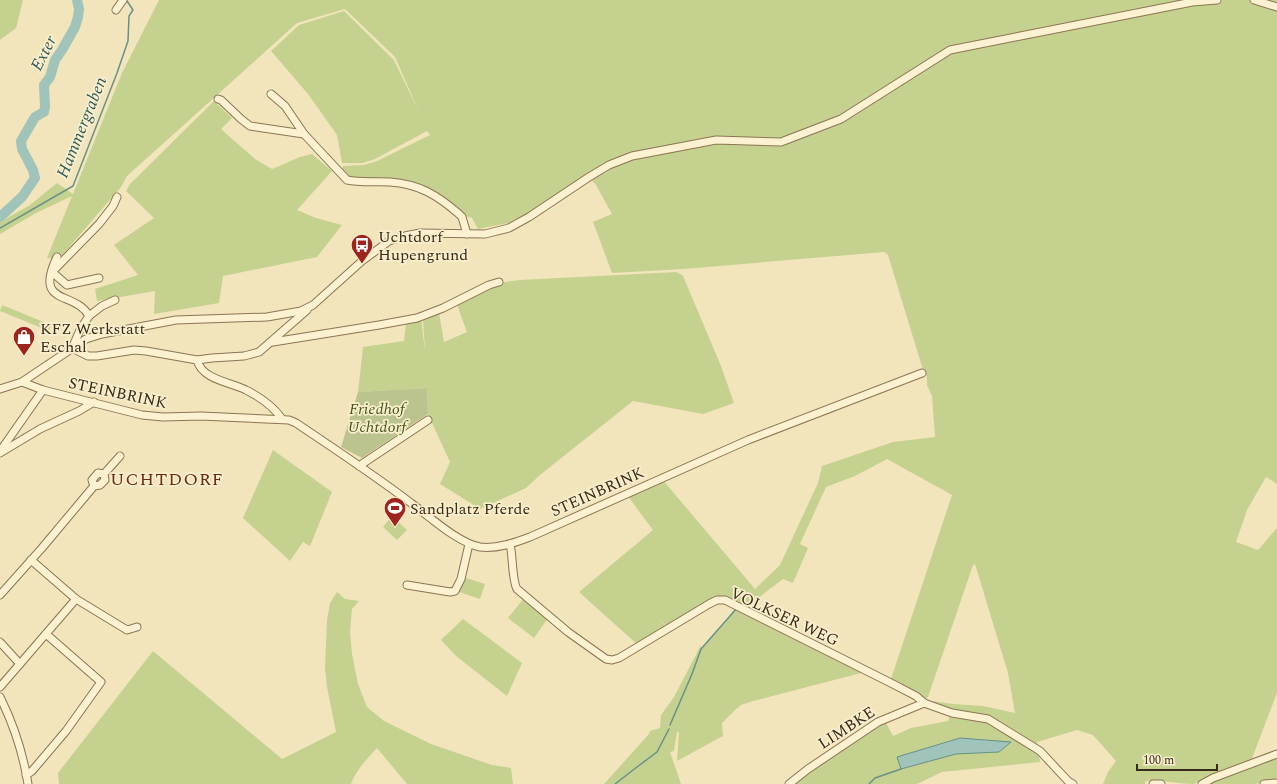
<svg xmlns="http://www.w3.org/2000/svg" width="1277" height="784" font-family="Spectral,serif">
	<rect width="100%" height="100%" fill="#f2e5bc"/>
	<g fill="#c5d18f">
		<path d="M 0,0 L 23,0 L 16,28 L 0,40 Z"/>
		<path d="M 159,0 L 1277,0 L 1277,484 L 1266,477 L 1247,510 L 1236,542 L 1258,550 L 1277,528 L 1277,693 L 1251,761 L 1194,784 C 1178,784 1163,780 1146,781 L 1145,784 L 1103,784 L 1108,772 L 1116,761 L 1093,735 L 1077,730 L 1037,742 L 1040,762 L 942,772 L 917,784 L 793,784 L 807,772 L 885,721 L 893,736 L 911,728 L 948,721 L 950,716 L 929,708 L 932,701 L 953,704 L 983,706 L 1015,713 L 1008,673 L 975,564 L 973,565 L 928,697 L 925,700 L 890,682 L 952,495 L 887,459 L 855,476 L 826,487 L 800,544 L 808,548 L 793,583 L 783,579 L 745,608 L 726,599 L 668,628 L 655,615 L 668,629 L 639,646 L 579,592 L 653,530 L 627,495 L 662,479 L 755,589 L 780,565 L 818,483 L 822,466 L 893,442 L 935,437 L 932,396 L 927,385 L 927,377 L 923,370 L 888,255 L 884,252 L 684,269 L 612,273 L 593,222 L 612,214 L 596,185 L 587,175 L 514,222 L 478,229 L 472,218 L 462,215 L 430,191 L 348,178 L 341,172 L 343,166 L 364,165 L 377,161 L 430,135 L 427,131 L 375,159 L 363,163 L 342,163 L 337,135 L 308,94 L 271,51 L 299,25 L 344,11 L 394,60 L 419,112 L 395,57 L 345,9 L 297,23 L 127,176 L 121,187 L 59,259 L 47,258 L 72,196 L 38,212 L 0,234 L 0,222 L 30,205 L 57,183 L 73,194 L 122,73 Z"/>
		<path d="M 214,101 L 232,118 L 221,129 L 255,159 L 272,169 L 300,157 L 312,154 L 332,171 L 297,210 L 316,218 L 342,225 L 317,257 L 223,276 L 219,303 L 154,314 L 155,291 L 97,301 L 95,289 L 138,275 L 114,245 L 154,218 L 126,191 L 130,184 Z"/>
		<path d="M 677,272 L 683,276 L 721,366 L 734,403 L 703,414 L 633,401 L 540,475 L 526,488 L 480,509 L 440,484 L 450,462 L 428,414 L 427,388 L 358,392 L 363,347 L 404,341 L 406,324 L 421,318 L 425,352 L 423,320 L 439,313 L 444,342 L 467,332 L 456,302 L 497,283 L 520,280 Z"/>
		<path d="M 2,305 L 51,325 L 49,331 L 0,311 Z"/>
		<path d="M 273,450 L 332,492 L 310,546 L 303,542 L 290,561 L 243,518 Z"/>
		<path d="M 392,516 L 407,530 L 397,540 L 383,527 Z"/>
		<path d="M 463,577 L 485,584 L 480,599 L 459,592 Z"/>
		<path d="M 337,592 L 345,599 L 359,601 L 352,609 L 350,632 L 352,654 L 358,684 L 367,707 L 384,721 L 431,744 L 492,765 L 511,768 L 513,784 L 407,784 L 377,748 C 367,759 356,770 351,784 L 59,784 L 58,773 L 153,651 L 282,759 L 336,732 L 327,687 L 325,668 L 327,620 L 330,603 Z"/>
		<path d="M 524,598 L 548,618 L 534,638 L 508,618 Z"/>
		<path d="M 738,607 L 865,672 L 753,701 L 741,705 L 735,710 L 722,723 L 723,736 L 677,761 L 679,732 L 677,732 L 674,751 L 670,752 L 681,784 L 604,784 L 649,734 L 650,731 L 660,728 L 661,715 L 674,697 L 701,645 L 701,649 Z"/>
		<path d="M 463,619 L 522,663 L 507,696 L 456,656 L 441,640 Z"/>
		<path d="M 1277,756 L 1277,781 L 1253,784 L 1209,784 Z"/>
	</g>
	<path fill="#bbc48f" d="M 427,388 L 428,414 L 362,458 L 341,447 L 358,392 Z"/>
	<path fill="#a0c3ba" stroke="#679189" d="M 960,738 L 1011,742 L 999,752 L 956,754 L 901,769 L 897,757 Z"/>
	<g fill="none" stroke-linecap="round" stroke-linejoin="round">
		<g stroke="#679189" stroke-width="1.5">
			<path d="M 0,228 L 73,186 L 117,73 L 128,41 L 129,16 L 133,10 L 127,1"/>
			<path d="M 670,725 L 692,674 L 701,649 L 737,608"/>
			<path d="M 615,784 L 633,770 L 657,752 L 669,729"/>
			<path d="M 869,784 L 875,778 L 901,769"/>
		</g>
		<path stroke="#a0c3ba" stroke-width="10" d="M 0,217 L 22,197 L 35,178 L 33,170 L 22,149 L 21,141 L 35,117 L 44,112 L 45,107 L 44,85 L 50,77 L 55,60 L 62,50 L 75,27 L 78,17 L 79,9 L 77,0"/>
		<g stroke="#8b7454" stroke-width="9">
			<g id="minor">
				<path d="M 1254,0 L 1277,7"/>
				<path d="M 116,10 L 123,0"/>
				<path d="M 271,94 L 285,106 L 304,134 L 347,180 C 361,183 376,181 390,182 C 419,184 437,195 459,214 L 462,217 L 467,234"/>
				<path d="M 218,99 L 221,100 L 241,119 L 250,126 L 304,134"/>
				<path d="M 57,257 C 33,307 75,290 89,316 L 80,330 L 73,346"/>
				<path d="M 52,272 L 99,224 L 113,206 L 117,197"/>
				<path d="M 52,272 L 67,285 L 99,278"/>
				<path d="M 89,316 L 102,306 L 115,300"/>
				<path d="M 273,342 L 379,325 L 417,318 L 443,308 L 489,285 L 499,282"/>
				<path d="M 72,348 L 88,356 L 97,356 L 134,350 L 146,351 L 197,360 L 212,358 L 244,356 L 259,352 L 307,310"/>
				<path d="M 197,360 C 202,380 231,382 246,390 C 260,397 274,407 282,419"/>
				<path d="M 22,382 L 43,390 L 142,415 L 163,417 L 201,416 L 289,420 L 296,423 C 335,449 374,475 411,503 C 429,516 458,543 480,547 C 497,549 514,543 530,537 L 748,440 L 922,373"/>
				<path d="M 0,389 L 22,382 L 86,339 L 102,334 L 176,320 L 267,317 L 301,311 L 313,305 L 362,261 L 389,241 L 405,236 L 420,233 L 485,234 L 509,228 L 529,217 L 589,177 L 609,165 L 632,156 L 716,140 L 781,142 L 841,119 L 950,50 L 1192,2 L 1217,0"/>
				<path d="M 1,450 L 43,390"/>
				<path d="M 0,453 L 40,429 L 79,411 L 94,402"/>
				<path d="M 359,466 L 428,420"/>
				<path d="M 104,474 L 120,456"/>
				<path d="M 510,544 C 513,556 512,581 517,589 L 568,632 L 606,659 L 612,660 L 619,658 L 709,604 L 717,600 L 725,600 L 889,682 L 916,696 L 924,703 L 952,713 L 988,719 L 1040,751 L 1068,781 L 1073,784"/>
				<path d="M 31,560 L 76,599 L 127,630 L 137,627"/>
				<path d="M 407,585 L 450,592 L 455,591 L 461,579 L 469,544"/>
				<path d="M 0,595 L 42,548 L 94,486 L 100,485 L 105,480 L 104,474 L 98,473 L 92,480 L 94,486"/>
				<path d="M 0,642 L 20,664"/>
				<path d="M 0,687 L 76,599"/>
				<path d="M 0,697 C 14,725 23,753 28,784"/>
				<path d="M 26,775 L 32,771 L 66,731 L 101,682 L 46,634"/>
				<path d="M 789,784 L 808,769 L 878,722 L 924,703"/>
				<path d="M 1153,784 L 1161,784"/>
				<path d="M 1202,784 L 1213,778 L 1277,754"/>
				<path d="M 1264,784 L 1277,783"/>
			</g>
		</g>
		<use href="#minor" stroke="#fcf1d0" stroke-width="7"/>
	</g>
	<defs>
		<g id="bus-pin" transform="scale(1.15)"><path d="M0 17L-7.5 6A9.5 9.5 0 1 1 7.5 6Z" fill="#a0241e" stroke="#f9eecc"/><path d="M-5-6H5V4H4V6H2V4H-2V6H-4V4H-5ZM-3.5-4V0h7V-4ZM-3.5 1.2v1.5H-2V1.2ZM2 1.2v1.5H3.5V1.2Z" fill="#fff"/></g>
		<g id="shop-pin" transform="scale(1.15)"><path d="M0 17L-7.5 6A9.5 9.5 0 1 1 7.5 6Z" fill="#a0241e" stroke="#f9eecc"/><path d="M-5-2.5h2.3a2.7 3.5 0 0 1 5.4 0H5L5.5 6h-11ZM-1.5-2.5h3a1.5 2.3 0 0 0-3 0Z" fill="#fff"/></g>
		<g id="stadium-pin" transform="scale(1.15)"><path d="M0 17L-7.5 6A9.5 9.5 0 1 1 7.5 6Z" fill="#a0241e" stroke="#f9eecc"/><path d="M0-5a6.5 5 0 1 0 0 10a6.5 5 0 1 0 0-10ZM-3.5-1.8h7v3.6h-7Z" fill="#fff"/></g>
	</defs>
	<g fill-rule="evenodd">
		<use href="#bus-pin" x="362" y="245"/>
		<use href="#shop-pin" x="24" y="337"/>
		<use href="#stadium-pin" x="395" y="508"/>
	</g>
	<g text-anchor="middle" stroke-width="3.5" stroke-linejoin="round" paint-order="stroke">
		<g font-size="16" fill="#392b1a" stroke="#f9eecc" text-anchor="start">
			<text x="378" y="242">Uchtdorf<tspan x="378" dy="18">Hupengrund</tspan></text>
			<text x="40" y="334">KFZ Werkstatt<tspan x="40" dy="18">Eschal</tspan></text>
			<text x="410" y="514">Sandplatz Pferde</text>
		</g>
		<g font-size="16" fill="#392b1a" stroke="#f9eecc">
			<text transform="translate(118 392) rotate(12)" y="6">STEINBRINK</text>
			<text transform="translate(597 491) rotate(-24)" y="6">STEINBRINK</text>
			<text transform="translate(785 616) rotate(25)" y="6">VOLKSER WEG</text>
			<text transform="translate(846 727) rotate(-33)" y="6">LIMBKE</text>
		</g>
		<g font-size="16" font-style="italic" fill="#46571e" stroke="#f9eecc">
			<text x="377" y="414">Friedhof<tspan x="377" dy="18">Uchtdorf</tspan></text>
		</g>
		<g font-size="17" font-style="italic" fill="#285a5a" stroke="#f9eecc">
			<text transform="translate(43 53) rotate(-63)" y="6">Exter</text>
			<text transform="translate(81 127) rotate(-68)" y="6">Hammergraben</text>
		</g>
		<g font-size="18" letter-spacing="1" fill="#6a2c15" stroke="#f9eecc">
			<text x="167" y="485">UCHTDORF</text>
		</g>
	</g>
	<path d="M1137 764v6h80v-6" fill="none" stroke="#392b1a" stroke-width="2"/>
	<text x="1143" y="764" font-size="12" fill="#392b1a" stroke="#f9eecc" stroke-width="3" paint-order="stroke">100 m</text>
</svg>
